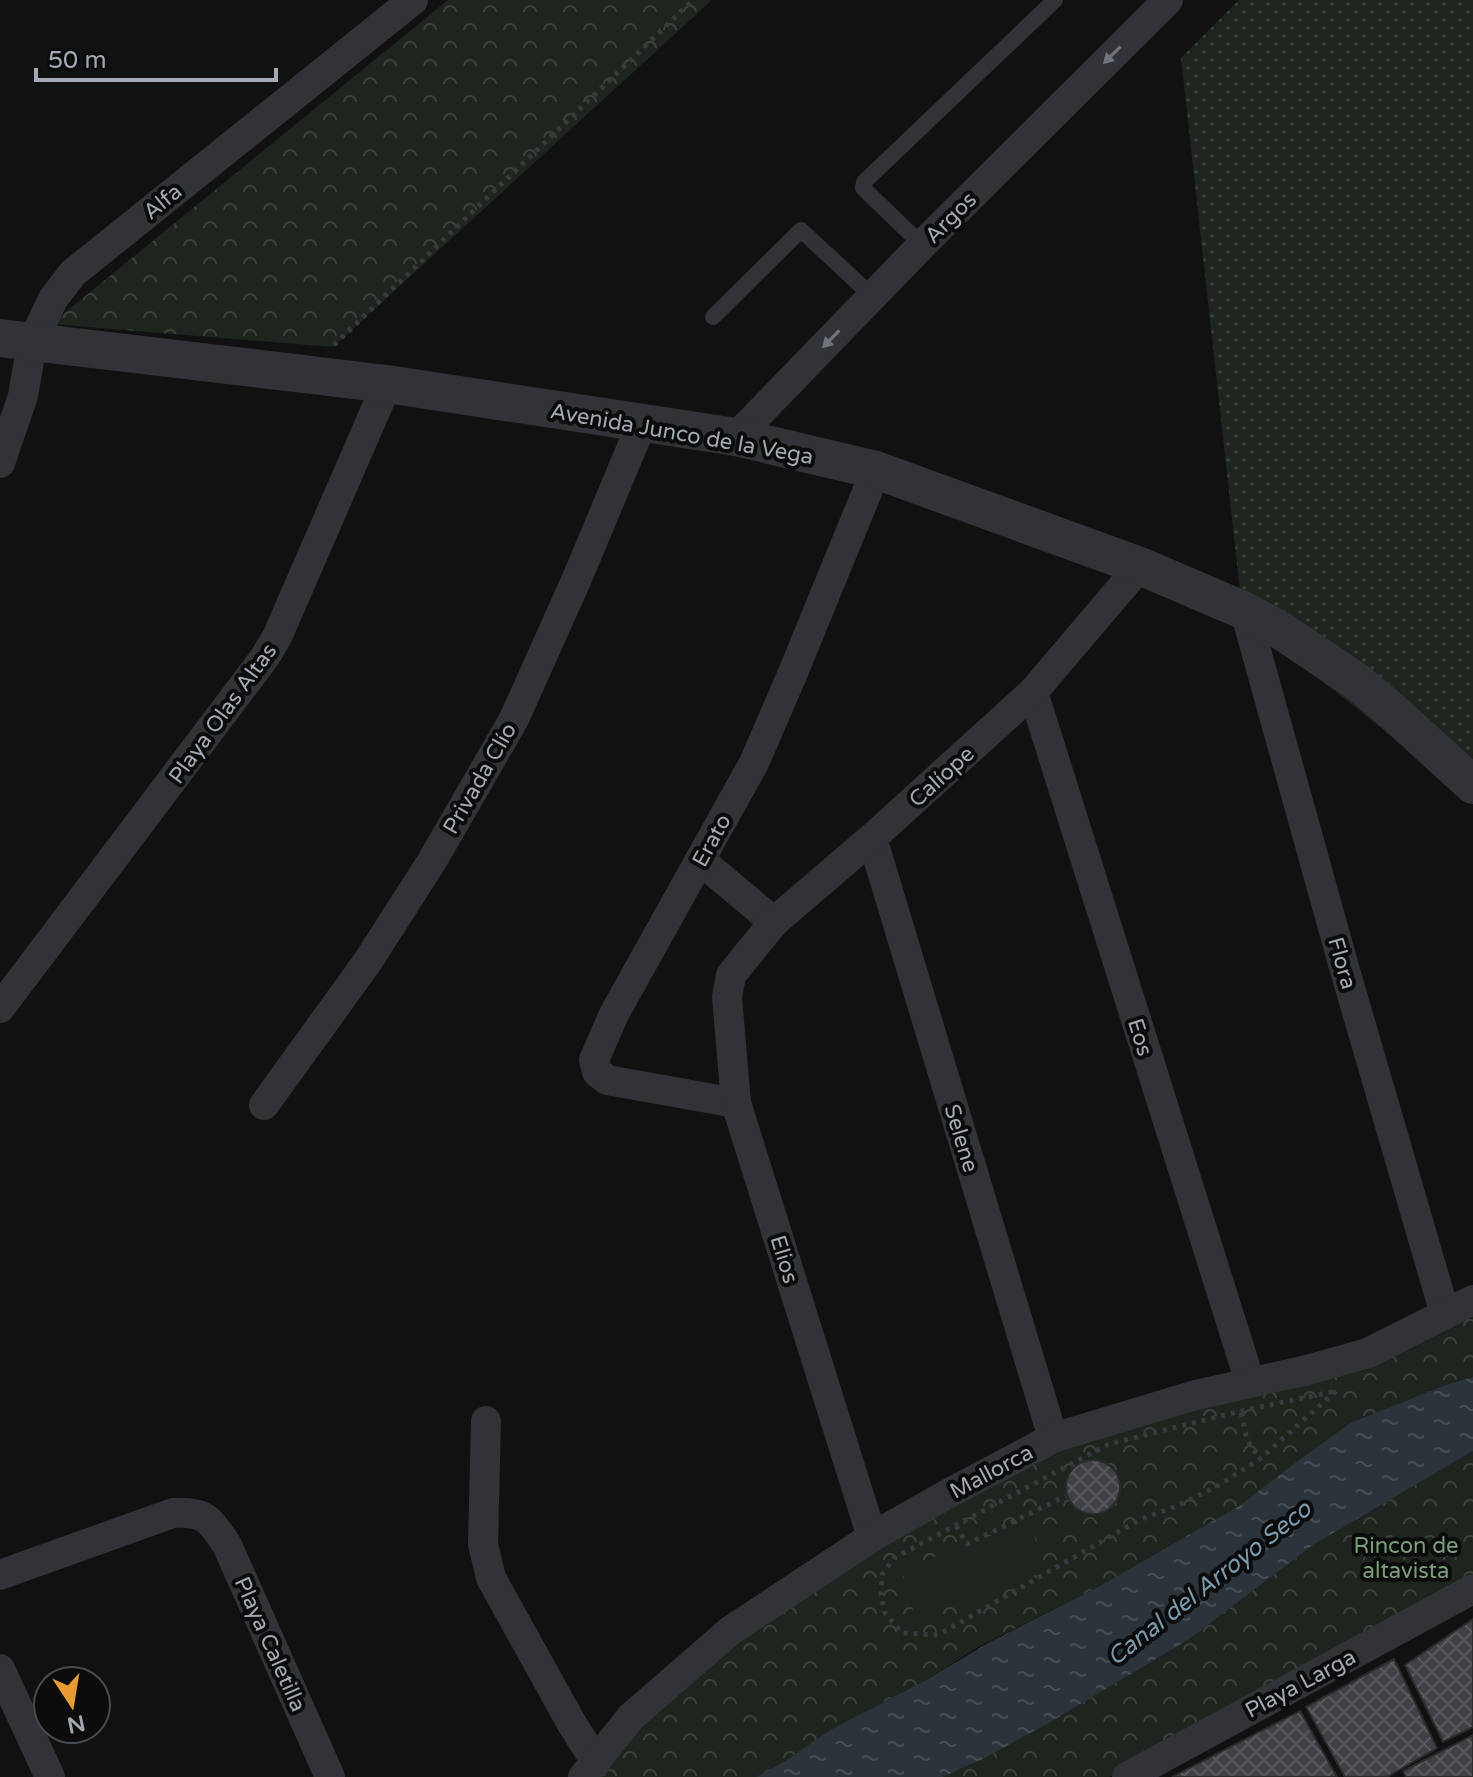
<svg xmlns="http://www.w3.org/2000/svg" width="1473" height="1777" font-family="'Varela Round',sans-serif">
	<defs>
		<pattern id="grass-dots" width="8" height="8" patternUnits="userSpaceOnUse" patternTransform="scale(2)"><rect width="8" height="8" fill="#1d251e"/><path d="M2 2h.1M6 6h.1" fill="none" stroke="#3b423c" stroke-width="1.8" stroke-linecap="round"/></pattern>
		<pattern id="park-crowns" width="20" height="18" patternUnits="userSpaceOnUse" patternTransform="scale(2)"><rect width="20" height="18" fill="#1d251e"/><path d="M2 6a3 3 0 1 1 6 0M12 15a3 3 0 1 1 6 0" fill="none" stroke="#3b423c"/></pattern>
		<pattern id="water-ripples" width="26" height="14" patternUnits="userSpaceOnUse" patternTransform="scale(2)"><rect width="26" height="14" fill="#2b343a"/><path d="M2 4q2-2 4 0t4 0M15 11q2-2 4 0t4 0" fill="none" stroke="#474f54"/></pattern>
		<pattern id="building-cross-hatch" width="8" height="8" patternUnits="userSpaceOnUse" patternTransform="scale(2)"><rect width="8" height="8" fill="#404145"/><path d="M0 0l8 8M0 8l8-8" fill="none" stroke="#585a5d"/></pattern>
	</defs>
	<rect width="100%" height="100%" fill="#111112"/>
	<path fill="url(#grass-dots)" d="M 1239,0 L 1473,0 L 1473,801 L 1243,618 L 1181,58 Z"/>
	<g fill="url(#park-crowns)">
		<path d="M 448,0 L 712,0 L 333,347 L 51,324 Z"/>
		<path d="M 1473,1300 L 1473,1377 L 1448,1384 L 1350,1423 L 1291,1466 L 1239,1506 L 1098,1587 L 976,1648 L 928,1679 L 830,1730 L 785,1761 L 756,1777 L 583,1777 L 675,1678 L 1053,1438 L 1250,1382 Z"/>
		<path d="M 1473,1451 L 1473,1586 L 1109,1777 L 943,1777 L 985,1758 L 1047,1724 L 1188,1640 L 1313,1545 Z"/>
	</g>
	<path fill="#1d251e" d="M 1029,1522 L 1047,1571 L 915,1617 L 902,1570 L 967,1544 Z"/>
	<path fill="url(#water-ripples)" d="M 1473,1377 L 1473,1451 L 1313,1545 L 1188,1640 L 1047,1724 L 985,1758 L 943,1777 L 756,1777 L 785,1761 L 830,1730 L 928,1679 L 988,1643 L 1098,1587 L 1239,1506 L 1291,1466 L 1350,1423 L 1448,1384 Z"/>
	<g fill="url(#building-cross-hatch)" stroke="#2b2b2e" stroke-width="2">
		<circle cx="1093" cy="1487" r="27"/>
		<path d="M 1473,1619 L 1473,1727 L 1443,1742 L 1405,1665 Z"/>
		<path d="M 1394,1659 L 1437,1748 L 1387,1777 L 1345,1777 L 1306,1707 Z"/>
		<path d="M 1300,1711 L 1337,1777 L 1172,1777 Z"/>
		<path d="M 1473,1735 L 1473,1777 L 1406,1777 L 1403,1771 Z"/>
	</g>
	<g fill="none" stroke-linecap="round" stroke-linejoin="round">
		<g stroke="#383a3e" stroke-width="5" stroke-dasharray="4 6" stroke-linecap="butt">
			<path d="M 334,345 L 693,0"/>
			<path d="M 1336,1391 L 1260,1459 L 1214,1488 L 1177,1506 L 1139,1520 L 938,1635 L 902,1633 L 885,1613 L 881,1594 L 882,1575 L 894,1558 L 1109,1444 L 1241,1411 Z"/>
			<path d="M 1241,1413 L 1247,1440 L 1260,1459"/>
			<path d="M 956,1526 L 967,1544 L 1066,1496"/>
		</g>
		<g stroke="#323337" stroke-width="16">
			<path d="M 922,245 L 863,188 L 864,182 L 1055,0"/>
			<path d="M 713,317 L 801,230 L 872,296"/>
		</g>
		<g stroke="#323337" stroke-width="30">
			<path d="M 736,437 L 922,245 L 1168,0"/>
			<path d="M 0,463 L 23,396 L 32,343 L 53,299 L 73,273 L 413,0"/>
			<path d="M 1245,611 L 1344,967 L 1445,1314"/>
			<path d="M 1033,692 L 1250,1382"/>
			<path d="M 872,838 L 1053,1438"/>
			<path d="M 700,860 L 774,922"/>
			<path d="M 0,1008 L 265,657 L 277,637 L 387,384"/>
			<path d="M 736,1103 L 607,1080 L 597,1072 L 594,1060 L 614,1014 L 754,763 L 792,675 L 876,470"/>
			<path d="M 264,1105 L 368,961 L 432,861 L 514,719 L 578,576 L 642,423"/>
			<path d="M 486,1421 L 483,1544 L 491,1578 L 572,1724 L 596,1762"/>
			<path d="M 872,1537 L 736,1103 L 727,997 L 731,975 L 774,922 L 872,838 L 1033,692 L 1140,566"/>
			<path d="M 0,1575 L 173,1513 C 206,1511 209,1519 227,1545 L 330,1777"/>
			<path d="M 0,1669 L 50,1777"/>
			<path d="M 583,1777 L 631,1717 L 730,1631 L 872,1537 L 944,1496 L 1053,1438 L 1192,1396 L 1307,1370 L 1368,1353 L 1473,1300"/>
			<path d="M 1127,1777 L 1473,1589"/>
		</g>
		<path stroke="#323337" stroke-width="38" d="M 0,338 L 387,384 L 736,437 L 876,470 L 1140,566 L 1245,611 L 1283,632 L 1356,681 L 1393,712 L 1473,785"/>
	</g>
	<defs><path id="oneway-solid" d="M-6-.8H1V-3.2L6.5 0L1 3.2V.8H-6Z" transform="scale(2)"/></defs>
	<g fill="#70747b">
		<use href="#oneway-solid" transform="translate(1112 55) rotate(135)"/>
		<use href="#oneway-solid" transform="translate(831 339) rotate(134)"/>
	</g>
	<g text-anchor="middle" stroke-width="8" stroke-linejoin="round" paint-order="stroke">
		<g font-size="22" fill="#a3a9b2" stroke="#0c0c0d">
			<text transform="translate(162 201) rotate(-39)" y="8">Alfa</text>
			<text transform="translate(950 217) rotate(-45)" y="8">Argos</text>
			<text transform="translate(682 433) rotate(10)" y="8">Avenida Junco de la Vega</text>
			<text transform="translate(222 713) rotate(-54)" y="8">Playa Olas Altas</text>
			<text transform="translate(941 776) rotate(-42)" y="8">Calíope</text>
			<text transform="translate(479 778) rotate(-60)" y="8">Privada Clío</text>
			<text transform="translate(711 840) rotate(-61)" y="8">Erato</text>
			<text transform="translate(1343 963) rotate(74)" y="8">Flora</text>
			<text transform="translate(1141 1037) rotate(73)" y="8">Eos</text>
			<text transform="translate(962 1138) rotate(73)" y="8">Selene</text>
			<text transform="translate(785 1259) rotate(73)" y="8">Elios</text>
			<text transform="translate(991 1471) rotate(-28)" y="8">Mallorca</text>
			<text transform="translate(271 1644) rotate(66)" y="8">Playa Caletilla</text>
			<text transform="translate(1300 1683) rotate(-28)" y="8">Playa Larga</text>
		</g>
		<g font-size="22" fill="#7b9d7a" stroke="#0c0c0d">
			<text x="1406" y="1553">Rincon de<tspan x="1406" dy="25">altavista</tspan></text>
		</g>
		<g font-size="24" font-style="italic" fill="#7b99ac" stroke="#0c0c0d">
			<text transform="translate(1209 1583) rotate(-38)" y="8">Canal del Arroyo Seco</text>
		</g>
	</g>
	<g transform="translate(72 1705) rotate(168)"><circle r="38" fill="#0c0c0d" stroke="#484b4f" stroke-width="2"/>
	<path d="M0-6L14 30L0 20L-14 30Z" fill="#e89b33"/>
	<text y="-12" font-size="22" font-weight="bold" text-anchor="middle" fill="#a3a9b2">N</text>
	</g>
	<path d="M36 68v12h240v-12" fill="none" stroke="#a3a9b2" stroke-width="4"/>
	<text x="48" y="68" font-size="24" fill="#a3a9b2" stroke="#0c0c0d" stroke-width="6" paint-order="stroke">50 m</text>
</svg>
